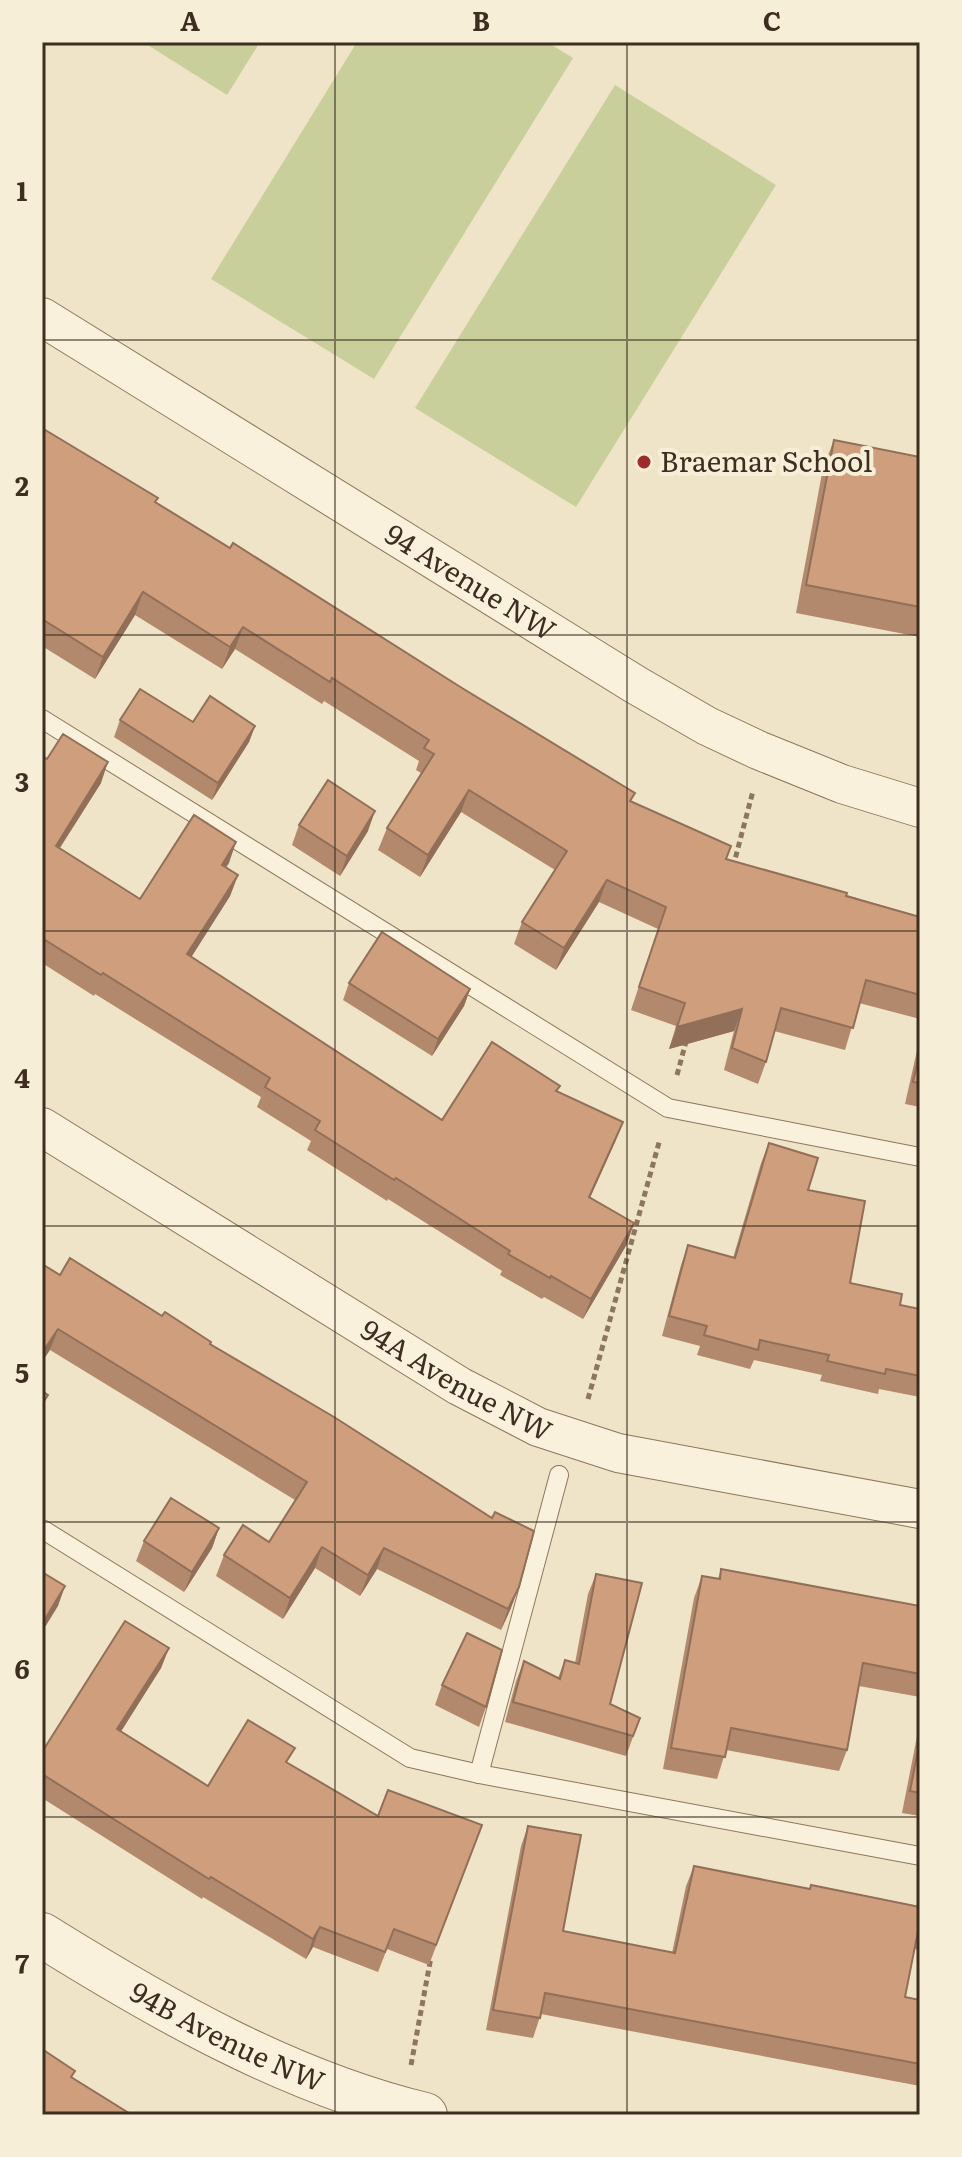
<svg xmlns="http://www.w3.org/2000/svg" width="962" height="2157" font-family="Literata,serif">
	<rect width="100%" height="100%" fill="#f0e4c8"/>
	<g fill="#c9cf9b">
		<path d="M 143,42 L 260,42 L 227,95 Z"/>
		<path d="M 357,42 L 547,42 L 573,58 L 374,379 L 211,279 Z"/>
		<path d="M 615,85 L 776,185 L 576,507 L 415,408 Z"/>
	</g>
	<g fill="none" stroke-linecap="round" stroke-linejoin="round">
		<g stroke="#8d765c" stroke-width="20">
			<g id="service">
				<path d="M 42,719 L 668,1108 L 920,1157"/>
				<path d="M 42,1529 L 410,1758 L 479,1774 L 920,1856"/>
				<path d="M 479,1774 L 559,1475"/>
			</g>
		</g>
		<g stroke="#8d765c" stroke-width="40">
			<g id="minor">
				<path id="s1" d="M 42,317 L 636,685 L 707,726 L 758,750 L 842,784 L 920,808"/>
				<path id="s2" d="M 42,1127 L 459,1386 L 538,1427 L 618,1453 L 920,1509"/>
			</g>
		</g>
		<g stroke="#8d765c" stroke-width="46">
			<g id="tertiary">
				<path id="s3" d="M 42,1935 C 161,2009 288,2082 425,2115"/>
			</g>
		</g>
		<g stroke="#8d765c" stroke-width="5" stroke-dasharray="6 4" stroke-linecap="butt">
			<path d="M 733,867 L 753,791"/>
			<path d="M 677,1075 L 687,1038"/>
			<path d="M 588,1399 L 660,1139"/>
			<path d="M 411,2065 L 431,1957"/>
		</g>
		<use href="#service" stroke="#faf1dc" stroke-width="18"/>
		<use href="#minor" stroke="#faf1dc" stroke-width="38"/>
		<use href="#tertiary" stroke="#faf1dc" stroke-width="44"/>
	</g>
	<g fill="#b2896c">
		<path d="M 42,428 L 156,502 L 632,802 L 727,859 L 920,917 L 920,1019 L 859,1003 L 845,1050 L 774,1031 L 766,1062 L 758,1084 L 724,1070 L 734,1031 L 669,1049 L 676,1026 L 631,1010 L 658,929 L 599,902 L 556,970 L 514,944 L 522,922 L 555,870 L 461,812 L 420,877 L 378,850 L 387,828 L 421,773 L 416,770 L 419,761 L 324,701 L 322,704 L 235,649 L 222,669 L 135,615 L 95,679 L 42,646 Z"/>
		<path d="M 834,440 L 920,457 L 920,637 L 796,613 L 823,468 Z"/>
		<path d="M 120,720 L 193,722 L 255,726 L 249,742 L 212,800 L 114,737 Z"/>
		<path d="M 42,756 L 101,783 L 60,848 L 140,899 L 236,842 L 226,867 L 238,875 L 230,896 L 191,957 L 442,1120 L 560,1086 L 557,1092 L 623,1122 L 615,1142 L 590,1198 L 627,1244 L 583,1319 L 544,1297 L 542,1299 L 500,1275 L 502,1271 L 388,1199 L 387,1201 L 307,1150 L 311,1141 L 257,1107 L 261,1097 L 95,994 L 94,996 L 42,963 Z"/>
		<path d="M 299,825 L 368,831 L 340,876 L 292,845 Z"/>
		<path d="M 349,983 L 470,989 L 464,1006 L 432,1056 L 343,1000 Z"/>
		<path d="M 920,1037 L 920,1107 L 905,1104 Z"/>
		<path d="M 769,1143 L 808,1190 L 850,1283 L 900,1305 L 920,1309 L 920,1397 L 879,1389 L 878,1394 L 820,1381 L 822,1375 L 754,1360 L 750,1369 L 697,1355 L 700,1346 L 662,1336 L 681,1265 L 688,1245 L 733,1258 L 761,1163 Z"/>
		<path d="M 60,1275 L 162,1316 L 210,1345 L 511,1608 L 501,1630 L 377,1569 L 360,1596 L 315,1568 L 283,1619 L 216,1576 L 224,1555 L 269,1542 L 295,1500 L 50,1350 Z"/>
		<path d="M 219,1528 L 212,1548 L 184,1592 L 136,1561 L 144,1541 Z"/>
		<path d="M 721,1569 L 920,1606 L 920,1697 L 859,1686 L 847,1750 L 839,1771 L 726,1750 L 717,1779 L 663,1769 L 694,1598 L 702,1576 L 718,1579 Z"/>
		<path d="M 596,1574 L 610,1704 L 640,1718 L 626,1756 L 505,1722 L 516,1681 L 524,1661 L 558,1678 L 565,1660 L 575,1663 L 588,1594 Z"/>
		<path d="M 169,1648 L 161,1668 L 121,1731 L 208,1786 L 289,1764 L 378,1816 L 482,1825 L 429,1965 L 387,1949 L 378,1972 L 313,1947 L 306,1959 L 203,1897 L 202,1899 L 42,1798 L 42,1752 Z"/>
		<path d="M 442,1685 L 486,1707 L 479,1727 L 435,1705 Z"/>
		<path d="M 920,1721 L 920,1816 L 902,1813 Z"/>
		<path d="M 528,1826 L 563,1931 L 672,1953 L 686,1886 L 694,1866 L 810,1889 L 811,1885 L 919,1906 L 920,1900 L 920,1950 L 914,1949 L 905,1997 L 920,2000 L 920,2086 L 541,2014 L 533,2038 L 486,2030 L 521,1846 Z"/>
	</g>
	<g fill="#916f58">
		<path d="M 143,592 L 135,615 L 95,679 L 103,657 Z"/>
		<path d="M 243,627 L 235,649 L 222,669 L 230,647 Z"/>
		<path d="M 255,726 L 249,742 L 212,800 L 218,783 Z"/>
		<path d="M 108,762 L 101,783 L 48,866 L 56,846 Z"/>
		<path d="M 469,790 L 461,812 L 420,877 L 428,855 Z"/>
		<path d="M 375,811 L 368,831 L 340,876 L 347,856 Z"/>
		<path d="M 236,842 L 229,863 L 214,886 L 222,865 Z"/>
		<path d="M 238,875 L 230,896 L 180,975 L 187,954 Z"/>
		<path d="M 607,880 L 599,902 L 556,970 L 564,948 Z"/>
		<path d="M 470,989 L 464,1006 L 432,1056 L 438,1039 Z"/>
		<path d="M 742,1009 L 734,1031 L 669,1049 L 677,1027 Z"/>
		<path d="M 623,1122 L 615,1142 L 581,1217 L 589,1197 Z"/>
		<path d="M 634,1223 L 627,1244 L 583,1319 L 591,1299 Z"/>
		<path d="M 58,1329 L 50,1350 L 42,1362 L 42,1353 Z"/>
		<path d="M 219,1528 L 212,1548 L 184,1592 L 192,1572 Z"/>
		<path d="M 322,1547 L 315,1568 L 283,1619 L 290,1598 Z"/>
		<path d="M 384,1548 L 377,1569 L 360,1596 L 368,1575 Z"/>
		<path d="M 65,1586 L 58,1606 L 42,1632 L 42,1624 Z"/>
		<path d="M 519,1587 L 511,1608 L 501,1630 L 508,1609 Z"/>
		<path d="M 169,1648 L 161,1668 L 110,1749 L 117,1729 Z"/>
		<path d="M 320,1927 L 313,1947 L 306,1959 L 313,1939 Z"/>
	</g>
	<g fill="#cf9f7d" stroke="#916f58" stroke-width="2">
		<path d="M 42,428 L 158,498 L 155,502 L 230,548 L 233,543 L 462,688 L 635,793 L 630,801 L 731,846 L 726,859 L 847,893 L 846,896 L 920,917 L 920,995 L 866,980 L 853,1028 L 781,1008 L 766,1062 L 732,1048 L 742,1009 L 677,1027 L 685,1003 L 639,987 L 666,907 L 607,880 L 564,948 L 522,922 L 567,851 L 469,790 L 428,855 L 387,828 L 434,754 L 424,748 L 429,740 L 332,678 L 330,682 L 243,627 L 230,647 L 143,592 L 103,657 L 42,619 Z"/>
		<path d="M 834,440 L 920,457 L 920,607 L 806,585 Z"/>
		<path d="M 140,689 L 193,722 L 210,696 L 255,726 L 218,783 L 120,720 Z"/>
		<path d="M 63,734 L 108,762 L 56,846 L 140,899 L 194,815 L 236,842 L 222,865 L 238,875 L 187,954 L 442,1120 L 492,1042 L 560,1086 L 556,1091 L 623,1122 L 589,1197 L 634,1223 L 591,1299 L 551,1276 L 550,1278 L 508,1254 L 510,1251 L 396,1178 L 394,1180 L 315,1130 L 320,1121 L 265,1087 L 270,1078 L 103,973 L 101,975 L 42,938 L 42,756 L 47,759 Z"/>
		<path d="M 328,780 L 375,811 L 347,856 L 299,825 Z"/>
		<path d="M 382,932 L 470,989 L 438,1039 L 349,983 Z"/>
		<path d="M 920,1051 L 920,1083 L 913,1082 Z"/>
		<path d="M 769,1143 L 818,1158 L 808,1190 L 865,1201 L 850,1283 L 902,1294 L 900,1305 L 920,1309 L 920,1376 L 886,1369 L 885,1374 L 827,1361 L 829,1355 L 760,1340 L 758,1350 L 704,1335 L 707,1326 L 669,1316 L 688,1245 L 735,1258 Z"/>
		<path d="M 70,1258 L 162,1316 L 165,1312 L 211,1342 L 210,1344 L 334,1417 L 492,1518 L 495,1512 L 534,1531 L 519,1587 L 508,1609 L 384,1548 L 368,1575 L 322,1547 L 290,1598 L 224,1555 L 243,1525 L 269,1542 L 307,1482 L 58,1329 L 42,1353 L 42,1264 L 60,1275 Z"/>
		<path d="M 42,1391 L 48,1395 L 42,1404 Z"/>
		<path d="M 171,1498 L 219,1528 L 192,1572 L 144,1541 Z"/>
		<path d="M 721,1569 L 920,1606 L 920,1674 L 863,1663 L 847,1750 L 731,1728 L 725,1757 L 671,1748 L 702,1576 L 720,1579 Z"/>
		<path d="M 42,1572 L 65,1586 L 42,1624 Z"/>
		<path d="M 596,1574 L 642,1583 L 610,1704 L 640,1718 L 633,1736 L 513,1702 L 524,1661 L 560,1679 L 565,1660 L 579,1664 Z"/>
		<path d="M 125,1621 L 169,1648 L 117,1729 L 208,1786 L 248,1720 L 295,1748 L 286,1762 L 378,1816 L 388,1790 L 482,1825 L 436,1945 L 394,1929 L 385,1952 L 320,1927 L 313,1939 L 211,1877 L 209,1879 L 42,1774 L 42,1752 Z"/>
		<path d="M 467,1633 L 502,1650 L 486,1707 L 442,1685 Z"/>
		<path d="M 920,1740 L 920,1793 L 910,1791 Z"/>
		<path d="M 528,1826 L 581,1835 L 563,1931 L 675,1953 L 694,1866 L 810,1889 L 811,1885 L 920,1907 L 920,1921 L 905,1997 L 920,2000 L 920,2064 L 545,1993 L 540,2018 L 493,2010 Z"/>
		<path d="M 42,2049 L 75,2071 L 71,2077 L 132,2115 L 42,2115 Z"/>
	</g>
	<path fill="none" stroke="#3d2e20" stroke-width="2" stroke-opacity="0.55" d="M 335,42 L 335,2115M 627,42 L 627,2115M 42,340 L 920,340M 42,635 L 920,635M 42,931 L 920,931M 42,1226 L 920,1226M 42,1522 L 920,1522M 42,1817 L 920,1817"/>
	<circle fill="#9e2a2b" stroke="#f7eed8" stroke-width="3" cx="644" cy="462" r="8"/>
	<g text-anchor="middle" stroke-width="8" stroke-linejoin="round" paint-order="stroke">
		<g font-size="28" fill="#3d2e20" stroke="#f7eed8" text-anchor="start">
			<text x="660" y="472">Braemar School</text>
		</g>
		<g font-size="28" fill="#3d2e20" stroke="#f7eed8">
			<text dy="10" stroke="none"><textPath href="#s1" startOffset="504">94 Avenue NW</textPath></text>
			<text dy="10" stroke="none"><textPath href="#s2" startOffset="486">94A Avenue NW</textPath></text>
			<text dy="10" stroke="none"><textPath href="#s3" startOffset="212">94B Avenue NW</textPath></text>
		</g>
	</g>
	<rect width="962" height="2157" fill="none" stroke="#f7eed8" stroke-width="88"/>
	<rect x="44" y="44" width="874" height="2069" fill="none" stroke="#3d2e20" stroke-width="3"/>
	<g font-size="26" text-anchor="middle" font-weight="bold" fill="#3d2e20">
		<text x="190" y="31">A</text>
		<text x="481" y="31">B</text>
		<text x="772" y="31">C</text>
		<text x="22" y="201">1</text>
		<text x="22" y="496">2</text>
		<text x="22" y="792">3</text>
		<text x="22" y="1088">4</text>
		<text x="22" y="1383">5</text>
		<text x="22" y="1679">6</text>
		<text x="22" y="1974">7</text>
	</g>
</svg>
